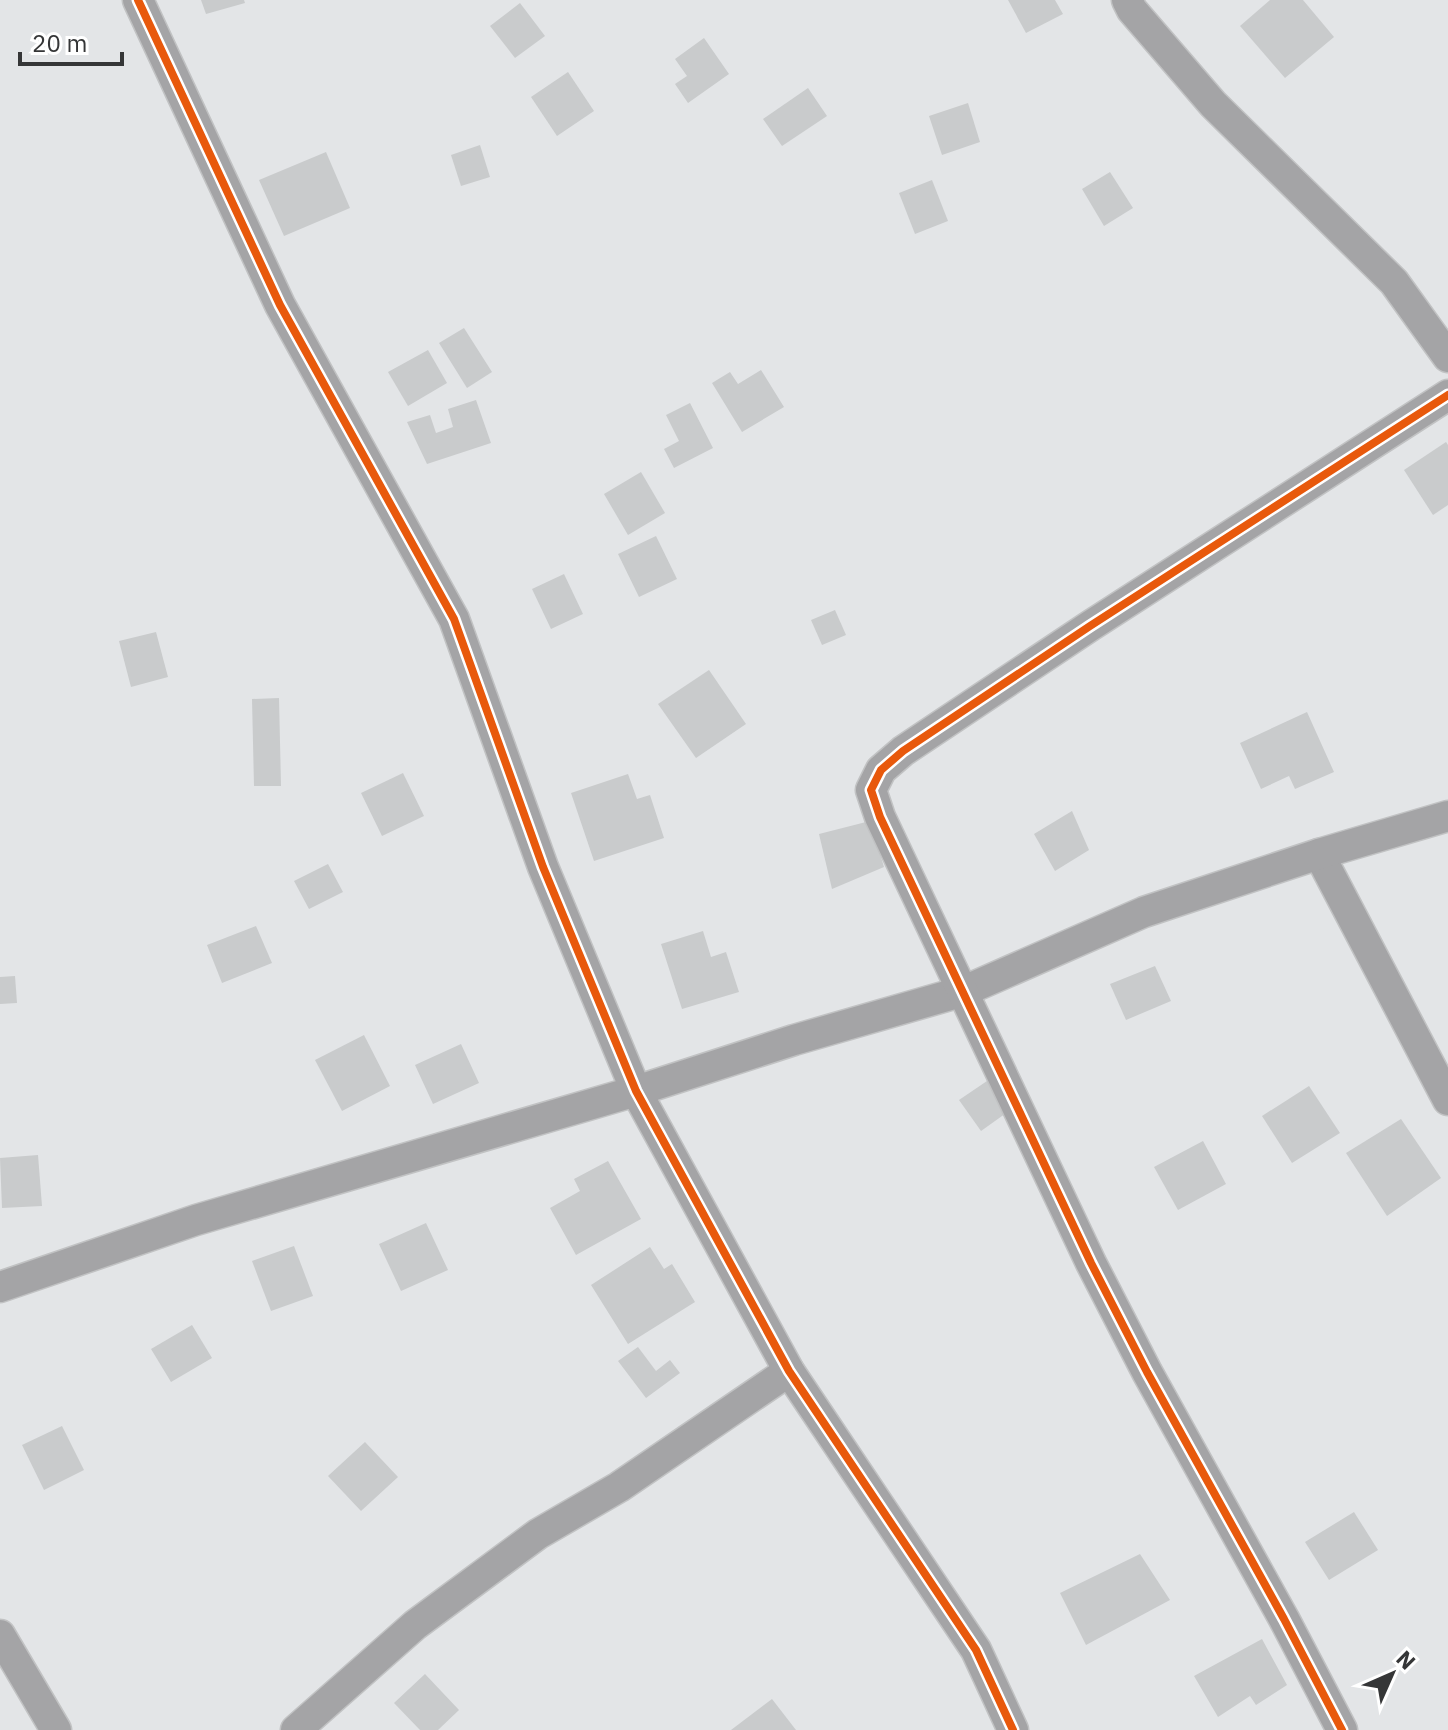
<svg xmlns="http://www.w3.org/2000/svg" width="1448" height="1730" font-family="'IBM Plex Sans',sans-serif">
	<rect width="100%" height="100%" fill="#e3e5e7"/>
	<g fill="#c9cbcc">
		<path d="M 201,0 L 244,0 L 245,3 L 206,14 Z"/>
		<path d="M 1008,0 L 1055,0 L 1063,14 L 1026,33 Z"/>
		<path d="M 1270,0 L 1303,0 L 1334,37 L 1285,78 L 1240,26 Z"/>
		<path d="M 520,3 L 545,36 L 515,58 L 490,26 Z"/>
		<path d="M 704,38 L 729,74 L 688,103 L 675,84 L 687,76 L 675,59 Z"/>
		<path d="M 568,72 L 594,111 L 557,136 L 531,97 Z"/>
		<path d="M 808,88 L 827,116 L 782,146 L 763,119 Z"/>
		<path d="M 968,103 L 980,142 L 942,155 L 929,116 Z"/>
		<path d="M 480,145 L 490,177 L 461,186 L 451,155 Z"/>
		<path d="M 326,152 L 350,208 L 284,236 L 259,180 Z"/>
		<path d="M 1110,172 L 1133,208 L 1104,226 L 1082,189 Z"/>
		<path d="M 932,180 L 948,221 L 915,234 L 899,193 Z"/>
		<path d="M 464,328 L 492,372 L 467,388 L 439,343 Z"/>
		<path d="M 428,350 L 447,383 L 408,406 L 388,372 Z"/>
		<path d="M 761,370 L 784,407 L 742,432 L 712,383 L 730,372 L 738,384 Z"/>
		<path d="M 476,400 L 491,443 L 427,464 L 407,422 L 430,415 L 436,433 L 453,427 L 448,409 Z"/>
		<path d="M 690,403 L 713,448 L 674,468 L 664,449 L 679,441 L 666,415 Z"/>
		<path d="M 1446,442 L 1448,445 L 1448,505 L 1433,515 L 1404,470 Z"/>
		<path d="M 641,472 L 665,513 L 628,535 L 604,494 Z"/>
		<path d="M 656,536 L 677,579 L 639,597 L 618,554 Z"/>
		<path d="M 564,574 L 583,614 L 551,629 L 532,589 Z"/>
		<path d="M 835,610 L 846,635 L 822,645 L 811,620 Z"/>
		<path d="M 156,632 L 168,677 L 131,687 L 119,641 Z"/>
		<path d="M 709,670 L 746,724 L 696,758 L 658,704 Z"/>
		<path d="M 279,698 L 281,786 L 254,786 L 252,699 Z"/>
		<path d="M 1307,712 L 1334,772 L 1295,789 L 1289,776 L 1261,789 L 1240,743 Z"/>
		<path d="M 403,773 L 424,816 L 382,836 L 361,793 Z"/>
		<path d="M 628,774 L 637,799 L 650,795 L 664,838 L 594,861 L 571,793 Z"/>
		<path d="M 1072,811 L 1089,850 L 1055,871 L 1034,834 Z"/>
		<path d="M 870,821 L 884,867 L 832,889 L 819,834 Z"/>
		<path d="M 328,864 L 343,892 L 309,909 L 294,881 Z"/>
		<path d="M 256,926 L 272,963 L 222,983 L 207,945 Z"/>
		<path d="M 703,931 L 711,957 L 726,952 L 739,992 L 682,1009 L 661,944 Z"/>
		<path d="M 1155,966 L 1171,1001 L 1126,1020 L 1110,984 Z"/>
		<path d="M 15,976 L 17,1003 L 0,1004 L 0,977 Z"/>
		<path d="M 364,1035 L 390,1086 L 342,1111 L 315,1060 Z"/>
		<path d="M 461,1044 L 479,1083 L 433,1104 L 415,1065 Z"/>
		<path d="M 987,1081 L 1009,1111 L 981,1131 L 959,1100 Z"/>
		<path d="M 1309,1086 L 1340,1133 L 1292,1163 L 1262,1116 Z"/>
		<path d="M 1401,1119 L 1441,1178 L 1387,1216 L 1346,1153 Z"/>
		<path d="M 1203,1141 L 1226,1184 L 1178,1210 L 1154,1167 Z"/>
		<path d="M 38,1155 L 42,1206 L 2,1208 L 0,1158 Z"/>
		<path d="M 608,1161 L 641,1219 L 576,1255 L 550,1208 L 580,1191 L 574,1179 Z"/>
		<path d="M 426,1223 L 448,1270 L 401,1291 L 379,1244 Z"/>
		<path d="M 294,1246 L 313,1296 L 271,1311 L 252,1261 Z"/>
		<path d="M 650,1247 L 664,1269 L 672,1264 L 695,1302 L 628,1344 L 591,1285 Z"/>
		<path d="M 192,1325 L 212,1358 L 171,1382 L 151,1349 Z"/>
		<path d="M 638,1347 L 656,1371 L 670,1360 L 680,1373 L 646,1398 L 618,1361 Z"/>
		<path d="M 62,1426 L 84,1470 L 44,1490 L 22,1445 Z"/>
		<path d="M 365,1442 L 398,1477 L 361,1511 L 328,1476 Z"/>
		<path d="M 1354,1512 L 1378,1550 L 1329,1580 L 1305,1542 Z"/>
		<path d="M 1140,1554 L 1170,1600 L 1086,1645 L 1060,1593 Z"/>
		<path d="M 1262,1639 L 1287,1685 L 1256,1705 L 1250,1696 L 1218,1717 L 1194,1676 Z"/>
		<path d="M 425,1674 L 459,1710 L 438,1730 L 420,1730 L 394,1703 Z"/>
		<path d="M 772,1699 L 796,1730 L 731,1730 Z"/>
	</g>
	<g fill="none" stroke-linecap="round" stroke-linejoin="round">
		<g stroke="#c1c2c3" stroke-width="33">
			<g id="minor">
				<path d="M 138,0 L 280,305 L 454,619 L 543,867 L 636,1091 L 789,1371 L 976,1650 L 1013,1730"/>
				<path d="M 1127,0 L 1132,10 L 1213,104 L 1394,282 L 1448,357"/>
				<path d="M 1319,854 L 1448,1100"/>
				<path d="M 0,1287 L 196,1220 L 636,1091 L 794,1040 L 964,991 L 1144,912 L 1319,854 L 1448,816"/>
				<path d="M 0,1635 L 56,1730"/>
				<path d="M 296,1730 L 415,1625 L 538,1534 L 619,1487 L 789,1371"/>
				<path d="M 1342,1730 L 1284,1619 L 1147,1372 L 1091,1263 L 880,817 L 871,790 L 881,770 L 903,751 L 1090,626 L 1448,395"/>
			</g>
		</g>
		<use href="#minor" stroke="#a4a4a6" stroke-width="30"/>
		<g stroke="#fff" stroke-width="13">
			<g id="cycleway">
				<path d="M 138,0 L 280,305 L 454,619 L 543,867 L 636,1091 L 789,1371 L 976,1650 L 1013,1730"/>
				<path d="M 1342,1730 L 1284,1619 L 1147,1372 L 1091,1263 L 880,817 L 871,790 L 881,770 L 903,751 L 1090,626 L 1448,395"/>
			</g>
		</g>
		<use href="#cycleway" stroke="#e8590c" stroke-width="8"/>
	</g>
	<g transform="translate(1392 1674) rotate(45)" stroke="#ffffff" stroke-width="6" paint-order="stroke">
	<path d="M0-6L14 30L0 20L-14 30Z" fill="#353637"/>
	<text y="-12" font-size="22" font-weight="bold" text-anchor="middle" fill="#353637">N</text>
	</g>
	<path d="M20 52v12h102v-12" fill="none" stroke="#353637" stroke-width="4"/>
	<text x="32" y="52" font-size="24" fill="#353637" stroke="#ffffff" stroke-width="6" paint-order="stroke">20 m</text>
</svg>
